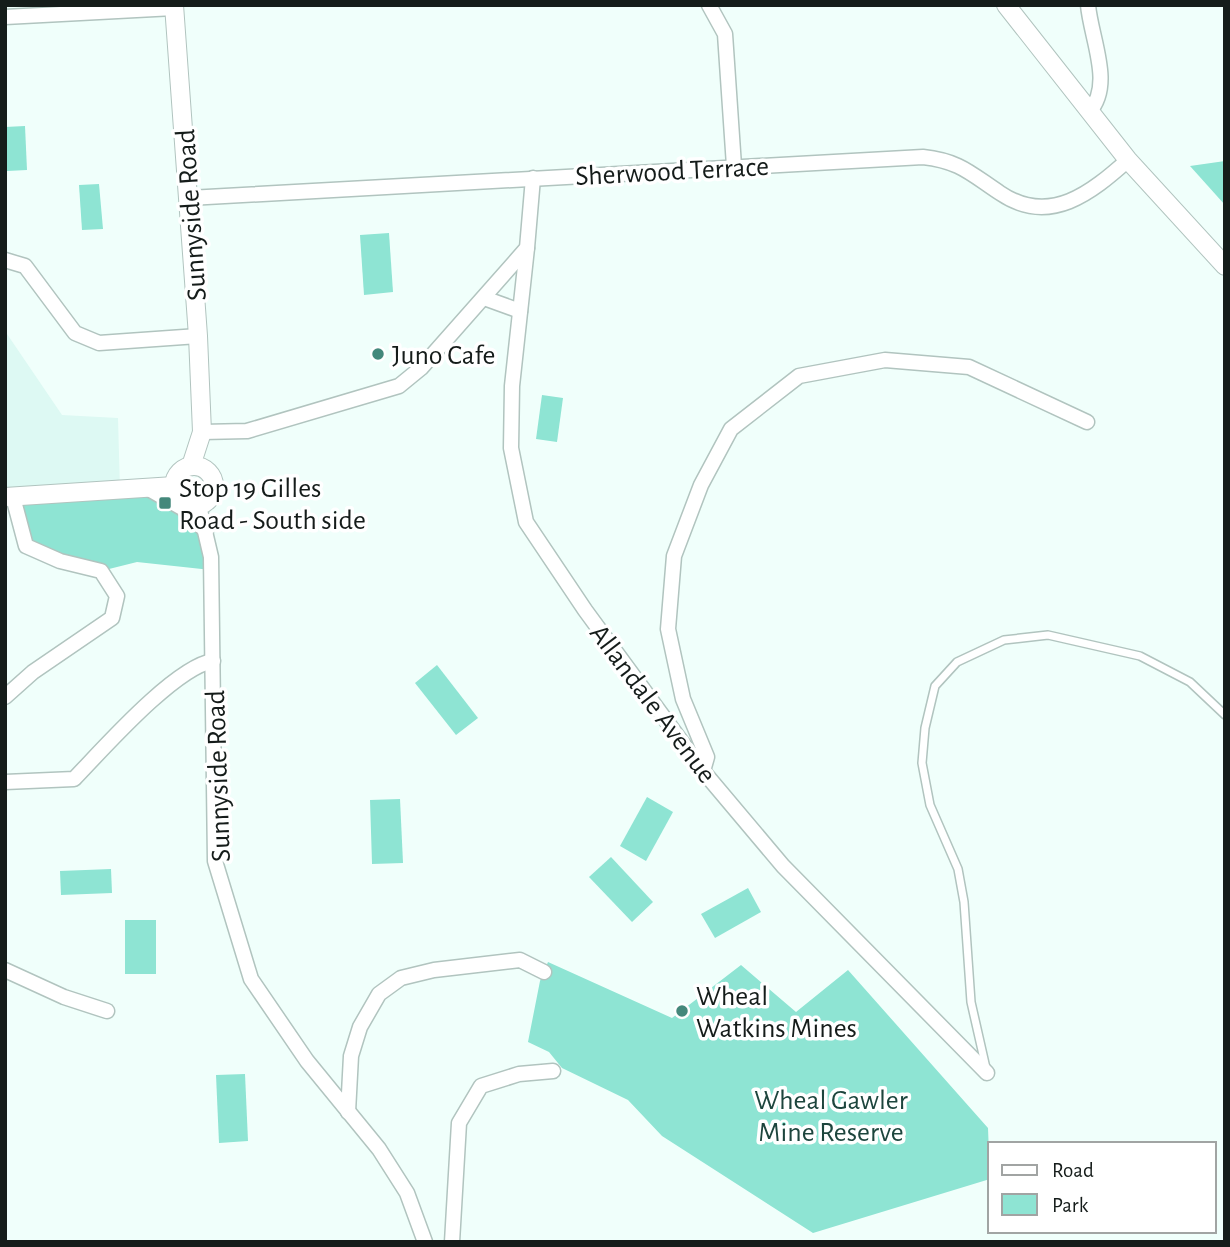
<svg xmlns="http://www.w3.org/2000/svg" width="1230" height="1247" font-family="'Alegreya Sans',sans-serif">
	<rect width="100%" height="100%" fill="#f0fffb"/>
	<path fill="#ddf9f3" d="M 5,331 L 62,415 L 118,418 L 120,490 L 5,497 Z"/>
	<g fill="#8ee4d3">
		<path d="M 25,126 L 27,170 L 7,171 L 5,127 Z"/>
		<path d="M 1225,161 L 1225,205 L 1190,166 Z"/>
		<path d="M 99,184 L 103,229 L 82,230 L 79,185 Z"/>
		<path d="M 389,233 L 393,292 L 364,295 L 360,235 Z"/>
		<path d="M 542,395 L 563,398 L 557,442 L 536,439 Z"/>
		<path d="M 175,494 L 185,504 L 199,506 L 211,570 L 137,562 L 101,571 L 26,546 L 13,497 Z"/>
		<path d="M 437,665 L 478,718 L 456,735 L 415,683 Z"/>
		<path d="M 647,797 L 673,812 L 646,861 L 620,846 Z"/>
		<path d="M 400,799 L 403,863 L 372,864 L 370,800 Z"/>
		<path d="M 611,857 L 653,902 L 632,922 L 589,877 Z"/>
		<path d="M 111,869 L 112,893 L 61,895 L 60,871 Z"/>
		<path d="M 748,888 L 761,912 L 715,938 L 701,914 Z"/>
		<rect x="125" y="920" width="31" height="54"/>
		<path d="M 548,962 L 672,1018 L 741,965 L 796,1012 L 848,970 L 988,1128 L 990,1179 L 813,1233 L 662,1136 L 628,1100 L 562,1068 L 549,1052 L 528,1042 L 540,981 Z"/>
		<path d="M 245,1074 L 248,1141 L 219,1143 L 216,1075 Z"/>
	</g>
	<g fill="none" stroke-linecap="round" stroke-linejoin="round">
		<g stroke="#b1c4bf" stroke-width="10">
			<path id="service" d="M 986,1068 L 971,1002 L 964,902 L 958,869 L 930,805 L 922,763 L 925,728 L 935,686 L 957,662 L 1004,640 L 1048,635 L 1140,656 L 1190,682 L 1225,715"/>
		</g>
		<g stroke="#b1c4bf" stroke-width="17">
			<g id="minor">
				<path d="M 709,5 L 725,34 L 734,166"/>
				<path d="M 1088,5 C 1091,39 1114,85 1089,112"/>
				<path d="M 5,17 L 174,8"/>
				<path d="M 189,198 L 923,157 C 960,161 971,174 1000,193 C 1050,227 1092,192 1128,160"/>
				<path d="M 527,248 L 512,386 L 511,448 L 526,522 L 585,610 L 703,771 L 783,866 L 987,1073"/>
				<path d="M 5,260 L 25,266 L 75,333 L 99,343 L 198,336"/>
				<path d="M 484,298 L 520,311"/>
				<path d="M 202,432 L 247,431 L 399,386 L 421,368 L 527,248 L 533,178"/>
				<path d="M 147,488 L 182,508 L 206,531"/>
				<path d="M 199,506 L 211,557 L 215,861 L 251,979 L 307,1061 L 379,1149 L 407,1193 L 425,1242"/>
				<path d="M 5,697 L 33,672 L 112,618 L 117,596 L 101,571 L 60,561 L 26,546 L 13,497"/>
				<path d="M 703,771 L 707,757 L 683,699 L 668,629 L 674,556 L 701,485 L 731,429 L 799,376 L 885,360 L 969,367 L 1087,422"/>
				<path d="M 5,782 L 74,779 C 103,749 175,667 213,661"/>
				<path d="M 5,970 L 64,997 L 107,1011"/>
				<path d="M 348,1112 L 351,1056 L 360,1027 L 379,994 L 401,978 L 434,970 L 520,960 L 544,972"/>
				<path d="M 452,1242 L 459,1123 L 481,1086 L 519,1074 L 553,1071"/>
			</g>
		</g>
		<g stroke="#b1c4bf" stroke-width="20">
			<g id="tertiary">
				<path d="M 174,5 L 198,336 L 202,432 L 191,466"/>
				<path d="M 1006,5 L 1128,160 L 1225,266"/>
				<circle cx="194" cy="486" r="20"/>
				<path d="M 5,497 L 174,486"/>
			</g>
		</g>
		<use href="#service" stroke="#fff" stroke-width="7"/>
		<use href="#minor" stroke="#fff" stroke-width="14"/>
		<use href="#tertiary" stroke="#fff" stroke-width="18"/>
	</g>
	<g fill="#44887b" stroke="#fff" stroke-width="2.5">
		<circle cx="378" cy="354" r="7"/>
		<rect x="158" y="496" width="14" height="14" rx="3.5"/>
		<circle cx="682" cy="1011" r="7"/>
	</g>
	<g text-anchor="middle" stroke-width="7" stroke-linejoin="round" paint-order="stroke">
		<g font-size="28" fill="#151c1a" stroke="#fff">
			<text transform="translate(672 170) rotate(-3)" y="10">Sherwood Terrace</text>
			<text transform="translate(190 215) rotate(-94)" y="10">Sunnyside Road</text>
			<text transform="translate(654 703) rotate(53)" y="10">Allandale Avenue</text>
			<text transform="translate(217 776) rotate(-92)" y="10">Sunnyside Road</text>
		</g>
		<g font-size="28" fill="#151c1a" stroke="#fff" text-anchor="start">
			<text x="392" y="364">Juno Cafe</text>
			<text x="179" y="497">Stop 19 Gilles<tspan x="179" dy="32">Road - South side</tspan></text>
			<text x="696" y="1005">Wheal<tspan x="696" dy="32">Watkins Mines</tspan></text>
		</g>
		<g font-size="28" fill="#1d453d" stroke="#fff">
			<text x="831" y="1109">Wheal Gawler<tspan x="831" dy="32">Mine Reserve</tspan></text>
		</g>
	</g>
	<rect width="1230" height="1247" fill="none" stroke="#151c1a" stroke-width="14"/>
	<rect x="988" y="1142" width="228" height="91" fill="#ffffff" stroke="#a1a4a3" stroke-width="2"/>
	<rect x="1002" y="1165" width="35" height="10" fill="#ffffff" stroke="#a1a4a3" stroke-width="2"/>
	<text x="1052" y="1177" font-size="21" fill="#151c1a">Road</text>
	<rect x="1002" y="1194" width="35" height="21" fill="#8ee4d3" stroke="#a1a4a3" stroke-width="2"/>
	<text x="1052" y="1212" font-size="21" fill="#151c1a">Park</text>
</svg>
